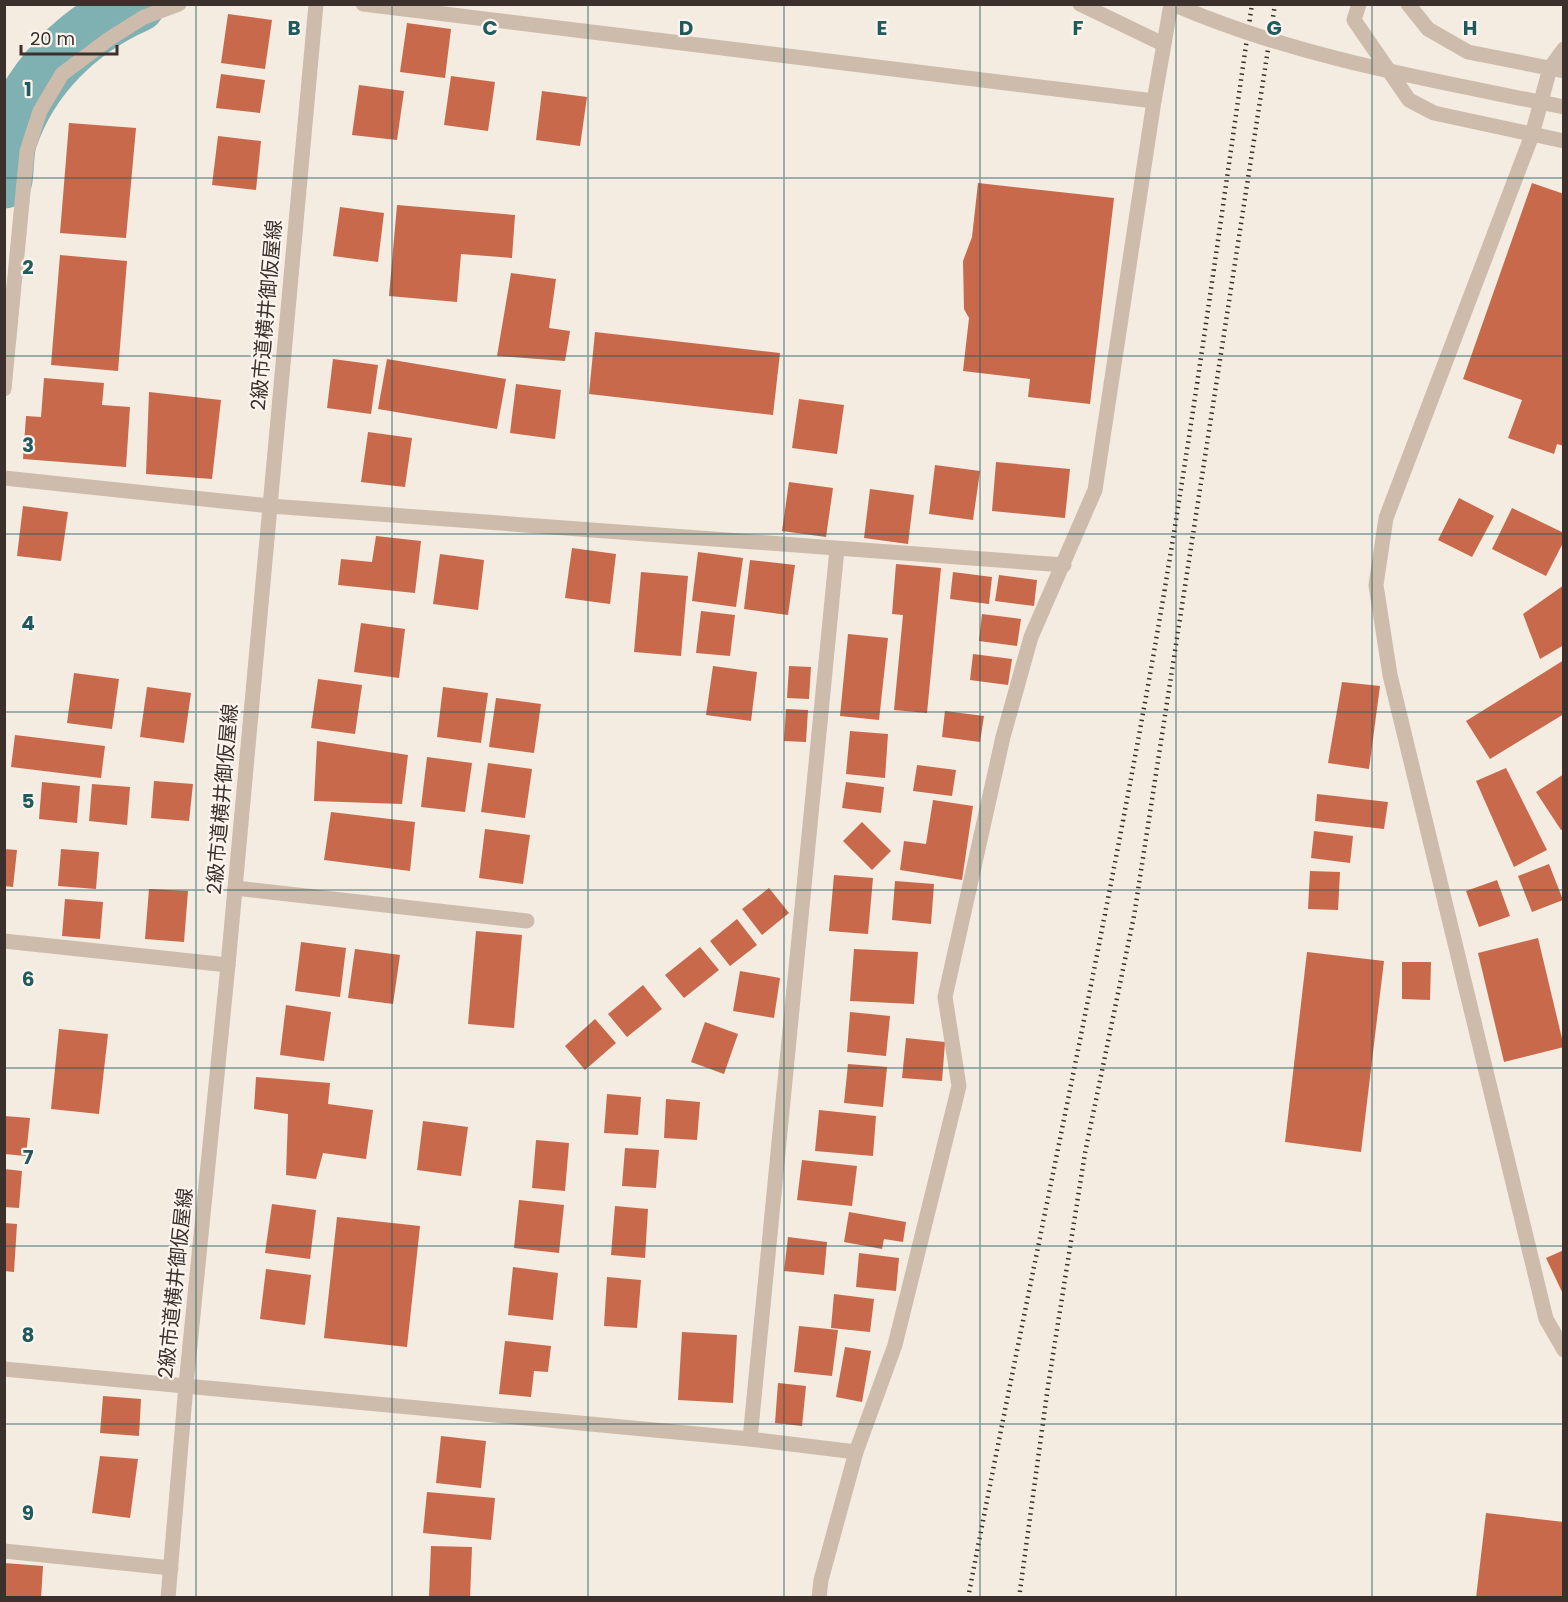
<svg xmlns="http://www.w3.org/2000/svg" width="1568" height="1602" font-family="Poppins,'Noto Sans JP',sans-serif">
	<rect width="100%" height="100%" fill="#f4ebe1"/>
	<g fill="none" stroke-linecap="round" stroke-linejoin="round">
		<path stroke="#7fb0b2" stroke-width="57" d="M 4,180 C 6,167 5,151 9,139 C 30,77 78,30 137,4"/>
	</g>
	<g fill="#c8694b">
		<path d="M 228,14 L 272,20 L 265,69 L 221,63 Z"/>
		<path d="M 407,23 L 451,29 L 445,78 L 400,72 Z"/>
		<path d="M 221,74 L 265,80 L 260,113 L 216,108 Z"/>
		<path d="M 451,76 L 495,82 L 488,131 L 444,125 Z"/>
		<path d="M 359,85 L 404,91 L 397,140 L 352,135 Z"/>
		<path d="M 542,91 L 587,97 L 580,146 L 536,140 Z"/>
		<path d="M 69,123 L 136,128 L 126,238 L 60,233 Z"/>
		<path d="M 218,136 L 261,141 L 256,190 L 212,185 Z"/>
		<path d="M 978,183 L 1114,198 L 1090,404 L 1028,397 L 1030,379 L 963,371 L 969,318 L 964,309 L 963,261 L 972,237 Z"/>
		<path d="M 1532,183 L 1564,194 L 1564,446 L 1557,444 L 1554,454 L 1508,438 L 1522,400 L 1463,379 Z"/>
		<path d="M 397,205 L 515,215 L 512,258 L 461,254 L 457,302 L 389,296 Z"/>
		<path d="M 340,207 L 384,213 L 378,262 L 333,256 Z"/>
		<path d="M 60,255 L 127,261 L 118,371 L 51,365 Z"/>
		<path d="M 511,273 L 556,279 L 549,328 L 570,331 L 565,361 L 497,356 Z"/>
		<path d="M 595,332 L 780,353 L 773,415 L 589,394 Z"/>
		<path d="M 333,359 L 378,365 L 371,414 L 327,408 Z"/>
		<path d="M 387,359 L 506,379 L 497,429 L 378,409 Z"/>
		<path d="M 44,378 L 104,383 L 102,405 L 130,407 L 126,467 L 23,459 L 26,416 L 41,417 Z"/>
		<path d="M 516,384 L 561,390 L 555,439 L 510,433 Z"/>
		<path d="M 149,392 L 221,400 L 212,479 L 146,474 Z"/>
		<path d="M 799,399 L 844,405 L 837,454 L 792,448 Z"/>
		<path d="M 368,432 L 412,438 L 405,487 L 361,482 Z"/>
		<path d="M 996,462 L 1070,469 L 1065,518 L 992,511 Z"/>
		<path d="M 935,465 L 980,471 L 973,520 L 929,514 Z"/>
		<path d="M 789,482 L 833,488 L 826,537 L 782,531 Z"/>
		<path d="M 870,489 L 914,495 L 908,544 L 864,538 Z"/>
		<path d="M 1459,498 L 1494,516 L 1472,557 L 1438,540 Z"/>
		<path d="M 23,506 L 68,512 L 61,561 L 17,556 Z"/>
		<path d="M 1512,508 L 1564,533 L 1564,541 L 1546,576 L 1492,549 Z"/>
		<path d="M 376,536 L 421,541 L 415,593 L 338,585 L 341,559 L 372,562 Z"/>
		<path d="M 572,548 L 616,554 L 610,604 L 565,598 Z"/>
		<path d="M 698,552 L 743,558 L 736,607 L 692,601 Z"/>
		<path d="M 440,554 L 484,560 L 478,610 L 433,604 Z"/>
		<path d="M 750,560 L 795,565 L 788,615 L 744,609 Z"/>
		<path d="M 896,564 L 941,568 L 927,713 L 894,710 L 903,615 L 892,614 Z"/>
		<path d="M 641,572 L 688,576 L 681,656 L 634,652 Z"/>
		<path d="M 953,572 L 992,577 L 989,604 L 950,599 Z"/>
		<path d="M 999,575 L 1037,580 L 1034,606 L 995,601 Z"/>
		<path d="M 1564,585 L 1564,645 L 1540,659 L 1523,614 Z"/>
		<path d="M 701,611 L 735,615 L 730,656 L 696,653 Z"/>
		<path d="M 982,614 L 1021,619 L 1017,646 L 979,641 Z"/>
		<path d="M 361,623 L 405,629 L 399,678 L 354,672 Z"/>
		<path d="M 848,634 L 888,638 L 879,720 L 840,716 Z"/>
		<path d="M 973,654 L 1012,659 L 1008,685 L 970,680 Z"/>
		<path d="M 1564,660 L 1564,714 L 1490,759 L 1466,721 Z"/>
		<path d="M 713,666 L 757,672 L 751,721 L 706,715 Z"/>
		<path d="M 789,666 L 811,667 L 809,699 L 787,698 Z"/>
		<path d="M 74,673 L 119,679 L 112,729 L 67,723 Z"/>
		<path d="M 318,679 L 362,685 L 355,734 L 311,728 Z"/>
		<path d="M 1342,682 L 1380,686 L 1369,769 L 1328,763 Z"/>
		<path d="M 147,687 L 191,693 L 184,743 L 140,737 Z"/>
		<path d="M 443,687 L 488,693 L 481,743 L 437,737 Z"/>
		<path d="M 496,698 L 541,704 L 534,753 L 489,747 Z"/>
		<path d="M 786,709 L 808,710 L 806,742 L 784,741 Z"/>
		<path d="M 945,711 L 984,716 L 980,742 L 942,737 Z"/>
		<path d="M 850,731 L 888,734 L 885,778 L 846,774 Z"/>
		<path d="M 15,735 L 105,746 L 101,778 L 11,767 Z"/>
		<path d="M 317,741 L 408,755 L 402,804 L 314,801 Z"/>
		<path d="M 427,757 L 472,763 L 465,812 L 421,807 Z"/>
		<path d="M 488,763 L 532,769 L 525,818 L 481,812 Z"/>
		<path d="M 917,765 L 956,770 L 952,796 L 913,791 Z"/>
		<path d="M 1506,768 L 1547,850 L 1514,867 L 1476,781 Z"/>
		<path d="M 1564,774 L 1564,829 L 1561,830 L 1536,792 Z"/>
		<path d="M 154,781 L 193,784 L 189,821 L 151,818 Z"/>
		<path d="M 42,782 L 80,786 L 77,823 L 39,819 Z"/>
		<path d="M 846,782 L 884,787 L 881,813 L 842,808 Z"/>
		<path d="M 92,784 L 130,787 L 127,825 L 89,821 Z"/>
		<path d="M 1317,794 L 1388,802 L 1384,829 L 1315,821 Z"/>
		<path d="M 933,800 L 973,806 L 962,880 L 900,870 L 904,841 L 926,844 Z"/>
		<path d="M 331,812 L 415,822 L 410,871 L 324,860 Z"/>
		<path d="M 862,822 L 891,851 L 872,870 L 843,841 Z"/>
		<path d="M 485,829 L 530,835 L 523,884 L 479,878 Z"/>
		<path d="M 1314,831 L 1353,836 L 1350,863 L 1311,858 Z"/>
		<path d="M 4,849 L 17,850 L 13,887 L 4,886 Z"/>
		<path d="M 61,849 L 99,852 L 96,889 L 58,886 Z"/>
		<path d="M 1549,864 L 1563,900 L 1532,912 L 1518,876 Z"/>
		<path d="M 1310,871 L 1340,872 L 1338,910 L 1308,909 Z"/>
		<path d="M 834,875 L 873,878 L 868,934 L 829,931 Z"/>
		<path d="M 1497,880 L 1510,916 L 1479,927 L 1466,891 Z"/>
		<path d="M 895,881 L 934,884 L 931,924 L 892,920 Z"/>
		<path d="M 769,888 L 789,913 L 762,935 L 742,909 Z"/>
		<path d="M 149,889 L 188,891 L 184,942 L 145,939 Z"/>
		<path d="M 65,899 L 103,902 L 100,939 L 62,936 Z"/>
		<path d="M 737,919 L 757,945 L 730,966 L 710,941 Z"/>
		<path d="M 476,931 L 522,935 L 514,1028 L 468,1024 Z"/>
		<path d="M 1538,938 L 1564,1047 L 1504,1062 L 1478,953 Z"/>
		<path d="M 301,942 L 346,948 L 340,997 L 295,991 Z"/>
		<path d="M 700,947 L 719,970 L 684,998 L 665,975 Z"/>
		<path d="M 355,949 L 400,955 L 393,1004 L 348,998 Z"/>
		<path d="M 854,949 L 918,952 L 914,1004 L 850,1001 Z"/>
		<path d="M 1307,952 L 1384,961 L 1361,1152 L 1285,1142 Z"/>
		<path d="M 1402,962 L 1431,962 L 1430,1000 L 1402,999 Z"/>
		<path d="M 740,971 L 780,978 L 774,1018 L 733,1011 Z"/>
		<path d="M 643,985 L 662,1009 L 627,1037 L 608,1014 Z"/>
		<path d="M 286,1005 L 331,1012 L 324,1061 L 280,1055 Z"/>
		<path d="M 850,1012 L 890,1016 L 886,1056 L 847,1052 Z"/>
		<path d="M 595,1019 L 616,1043 L 585,1070 L 565,1046 Z"/>
		<path d="M 705,1022 L 738,1034 L 724,1074 L 691,1062 Z"/>
		<path d="M 59,1029 L 108,1034 L 99,1114 L 51,1109 Z"/>
		<path d="M 906,1038 L 945,1042 L 942,1081 L 902,1078 Z"/>
		<path d="M 848,1064 L 887,1067 L 883,1107 L 844,1103 Z"/>
		<path d="M 256,1077 L 330,1083 L 328,1104 L 373,1110 L 366,1159 L 323,1153 L 316,1179 L 286,1175 L 288,1114 L 254,1109 Z"/>
		<path d="M 607,1094 L 641,1097 L 638,1135 L 604,1133 Z"/>
		<path d="M 666,1099 L 700,1102 L 697,1140 L 664,1138 Z"/>
		<path d="M 819,1110 L 876,1116 L 873,1156 L 815,1151 Z"/>
		<path d="M 4,1116 L 30,1118 L 26,1156 L 4,1154 Z"/>
		<path d="M 423,1121 L 468,1127 L 461,1176 L 417,1170 Z"/>
		<path d="M 536,1140 L 569,1143 L 565,1191 L 532,1188 Z"/>
		<path d="M 625,1148 L 659,1150 L 656,1188 L 622,1186 Z"/>
		<path d="M 802,1160 L 857,1166 L 852,1206 L 797,1200 Z"/>
		<path d="M 4,1169 L 22,1171 L 19,1208 L 4,1207 Z"/>
		<path d="M 519,1200 L 564,1205 L 559,1253 L 514,1248 Z"/>
		<path d="M 272,1204 L 316,1210 L 310,1259 L 265,1253 Z"/>
		<path d="M 615,1206 L 648,1209 L 645,1258 L 611,1255 Z"/>
		<path d="M 849,1212 L 906,1222 L 903,1242 L 884,1239 L 882,1249 L 844,1242 Z"/>
		<path d="M 337,1217 L 420,1226 L 407,1347 L 324,1338 Z"/>
		<path d="M 4,1223 L 17,1224 L 14,1272 L 4,1271 Z"/>
		<path d="M 788,1237 L 827,1242 L 824,1275 L 784,1271 Z"/>
		<path d="M 1564,1250 L 1564,1296 L 1546,1258 Z"/>
		<path d="M 859,1253 L 899,1258 L 896,1291 L 856,1287 Z"/>
		<path d="M 513,1267 L 558,1273 L 553,1320 L 508,1315 Z"/>
		<path d="M 266,1269 L 311,1275 L 305,1325 L 260,1319 Z"/>
		<path d="M 607,1277 L 641,1280 L 637,1328 L 604,1326 Z"/>
		<path d="M 834,1294 L 874,1299 L 870,1332 L 831,1328 Z"/>
		<path d="M 799,1326 L 838,1330 L 832,1376 L 794,1372 Z"/>
		<path d="M 682,1332 L 737,1335 L 733,1403 L 678,1400 Z"/>
		<path d="M 505,1341 L 551,1346 L 548,1372 L 534,1371 L 531,1397 L 499,1394 Z"/>
		<path d="M 845,1347 L 871,1351 L 862,1402 L 836,1397 Z"/>
		<path d="M 778,1383 L 806,1386 L 802,1426 L 775,1423 Z"/>
		<path d="M 103,1396 L 141,1399 L 139,1436 L 100,1433 Z"/>
		<path d="M 441,1436 L 486,1441 L 481,1488 L 436,1483 Z"/>
		<path d="M 100,1456 L 138,1459 L 130,1518 L 92,1513 Z"/>
		<path d="M 427,1492 L 495,1498 L 491,1540 L 423,1533 Z"/>
		<path d="M 1486,1513 L 1564,1522 L 1564,1598 L 1476,1598 Z"/>
		<path d="M 431,1546 L 472,1547 L 470,1598 L 429,1597 Z"/>
		<path d="M 4,1563 L 43,1566 L 41,1598 L 4,1598 Z"/>
	</g>
	<g fill="none" stroke-linecap="round" stroke-linejoin="round">
		<g stroke="#cdbbac" stroke-width="15">
			<path d="M 363,4 L 1154,101"/>
			<path d="M 1080,4 L 1163,44"/>
			<path d="M 1359,4 L 1354,20 L 1409,100 L 1434,113 L 1564,141"/>
			<path d="M 1408,4 L 1428,29 L 1468,52 L 1564,71"/>
			<path d="M 1564,49 L 1550,68 L 1532,135 L 1386,518 L 1376,585 L 1390,675 L 1546,1319 L 1564,1350"/>
			<path d="M 4,389 L 27,151 L 40,111 L 62,74 L 109,39 L 144,17 L 179,4"/>
			<path d="M 4,478 L 270,506 L 1064,565"/>
			<path d="M 235,888 L 527,921"/>
			<path d="M 4,941 L 228,965"/>
			<path d="M 4,1369 L 750,1439 L 856,1452"/>
			<path d="M 750,1439 L 837,549"/>
			<path d="M 4,1551 L 171,1568"/>
			<path d="M 168,1598 L 186,1385 L 228,965 L 316,4"/>
			<path d="M 819,1598 L 821,1580 L 856,1452 L 895,1345 L 959,1086 L 945,997 L 1003,737 L 1031,637 L 1095,490 L 1154,101 L 1171,4"/>
		</g>
		<g stroke="#3b302b" stroke-width="4.5" stroke-dasharray="1.5 4.5" stroke-linecap="butt">
			<path d="M 968,1598 C 1027,1291 1094,987 1149,680 C 1189,456 1219,230 1252,4"/>
			<path d="M 1019,1598 L 1048,1386 L 1085,1153 L 1134,916 L 1275,4"/>
		</g>
		<path stroke="#cdbbac" stroke-width="15" d="M 1173,4 C 1297,58 1432,80 1564,107"/>
	</g>
	<path fill="none" stroke="#1f5a5e" stroke-width="1.5" stroke-opacity="0.55" d="M 196,4 L 196,1598M 392,4 L 392,1598M 588,4 L 588,1598M 784,4 L 784,1598M 980,4 L 980,1598M 1176,4 L 1176,1598M 1372,4 L 1372,1598M 4,178 L 1564,178M 4,356 L 1564,356M 4,534 L 1564,534M 4,712 L 1564,712M 4,890 L 1564,890M 4,1068 L 1564,1068M 4,1246 L 1564,1246M 4,1424 L 1564,1424"/>
	<g text-anchor="middle" stroke-width="4.5" stroke-linejoin="round" paint-order="stroke">
		<g font-size="20" fill="#3b302b" stroke="#fbf5ee">
			<text transform="translate(266 315) rotate(-85)" y="7">2級市道横井御仮屋線</text>
			<text transform="translate(222 799) rotate(-85)" y="7">2級市道横井御仮屋線</text>
			<text transform="translate(175 1283) rotate(-84)" y="7">2級市道横井御仮屋線</text>
		</g>
	</g>
	<g font-size="20" text-anchor="middle" font-weight="bold" fill="#1f5a5e" stroke="#fbf5ee" stroke-width="4.5" stroke-linejoin="round" paint-order="stroke">
		<text x="294" y="35">B</text>
		<text x="490" y="35">C</text>
		<text x="686" y="35">D</text>
		<text x="882" y="35">E</text>
		<text x="1078" y="35">F</text>
		<text x="1274" y="35">G</text>
		<text x="1470" y="35">H</text>
		<text x="28" y="96">1</text>
		<text x="28" y="274">2</text>
		<text x="28" y="452">3</text>
		<text x="28" y="630">4</text>
		<text x="28" y="808">5</text>
		<text x="28" y="986">6</text>
		<text x="28" y="1164">7</text>
		<text x="28" y="1342">8</text>
		<text x="28" y="1520">9</text>
	</g>
	<rect width="1568" height="1602" fill="none" stroke="#3b302b" stroke-width="12"/>
	<path d="M21 45v9h96v-9" fill="none" stroke="#3b302b" stroke-width="3"/>
	<text x="30" y="45" font-size="18" fill="#3b302b" stroke="#fbf5ee" stroke-width="4.5" paint-order="stroke">20 m</text>
</svg>
